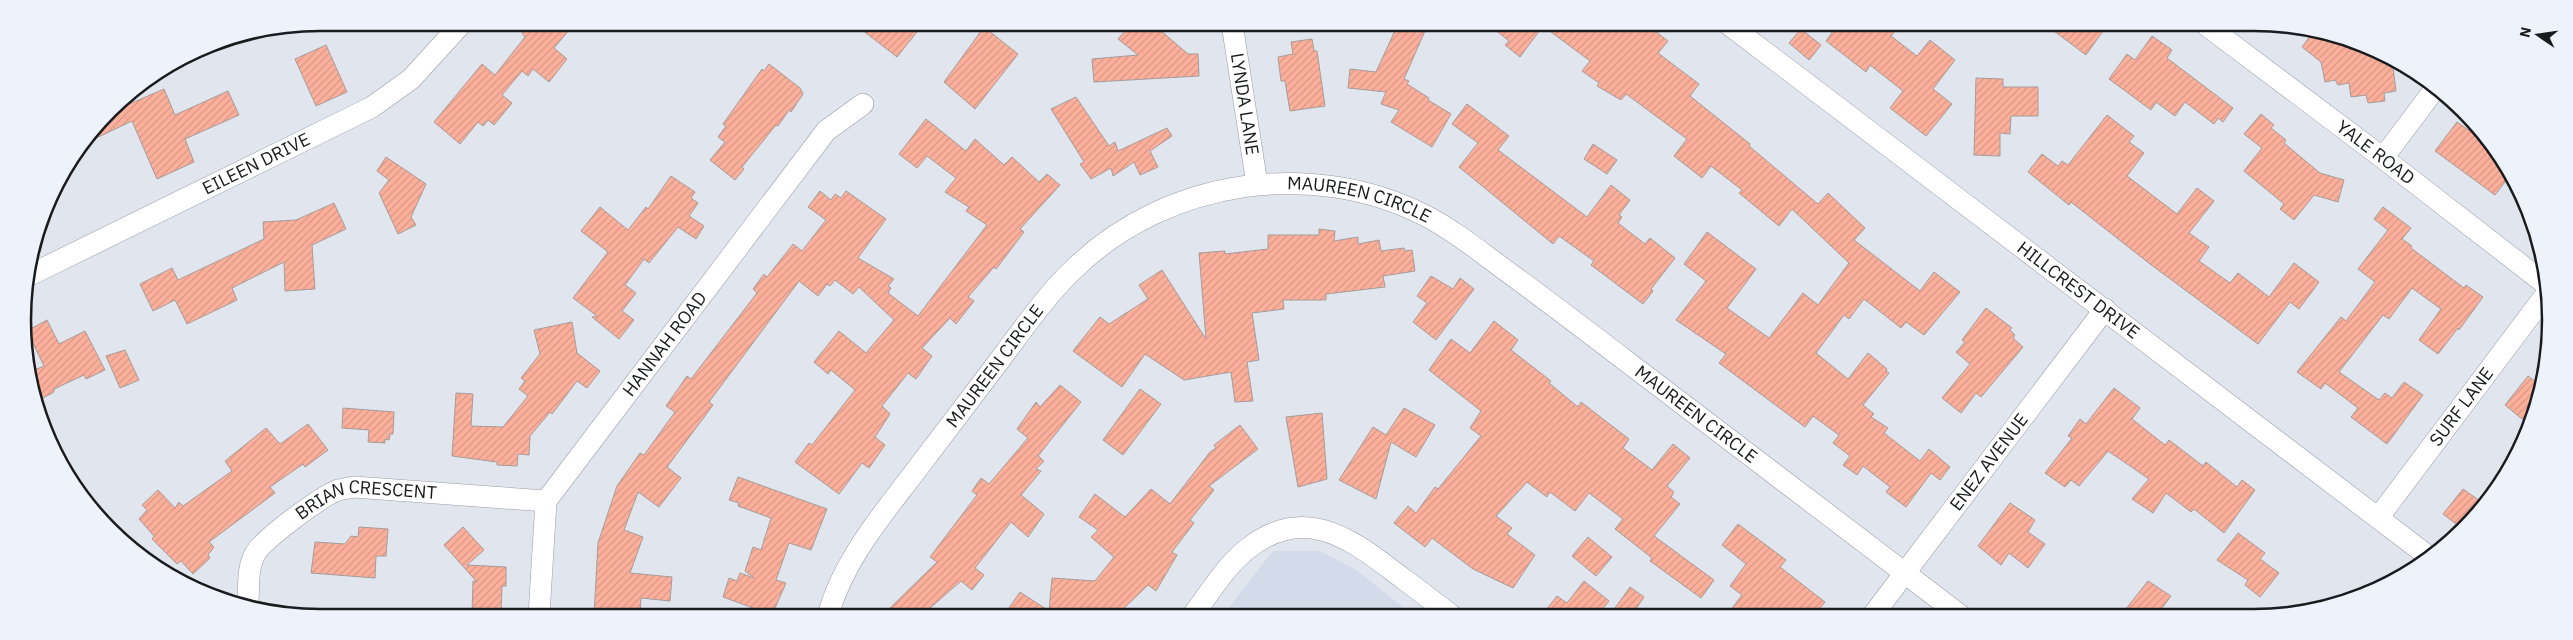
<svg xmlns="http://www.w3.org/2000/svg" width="2573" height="640" font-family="'IBM Plex Sans',sans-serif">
	<defs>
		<pattern id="building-hatch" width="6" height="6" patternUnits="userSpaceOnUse" patternTransform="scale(1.25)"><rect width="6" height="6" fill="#fcb09b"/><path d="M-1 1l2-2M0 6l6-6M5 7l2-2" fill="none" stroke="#d79785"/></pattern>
	</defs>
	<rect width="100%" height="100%" fill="#e1e5ee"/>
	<path fill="#d3dbea" d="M 1273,551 L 1320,551 L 1356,570 L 1413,615 L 1223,615 Z"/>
	<g fill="url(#building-hatch)" stroke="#a69c9a">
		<path d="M 531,23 L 575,23 L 554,48 L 567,59 L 549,82 L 533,69 L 528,76 L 522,71 L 502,95 L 512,103 L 494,125 L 488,120 L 483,126 L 478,122 L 460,144 L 434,122 L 482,64 L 495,75 L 525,37 L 522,33 Z"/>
		<path d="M 853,23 L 924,23 L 897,57 Z"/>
		<path d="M 1131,24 L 1148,24 L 1157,32 L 1160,30 L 1188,54 L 1198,54 L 1199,76 L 1094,82 L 1092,59 L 1138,55 L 1118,39 Z"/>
		<path d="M 1398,24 L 1428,24 L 1404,79 L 1409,81 L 1407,84 L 1429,98 L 1428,100 L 1451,114 L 1432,147 L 1391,122 L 1399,110 L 1381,104 L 1386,92 L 1348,88 L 1350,69 L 1376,72 Z"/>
		<path d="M 1488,24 L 1646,24 L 1668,41 L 1658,53 L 1699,84 L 1690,96 L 1750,144 L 1749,146 L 1818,204 L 1828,193 L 1865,228 L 1854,240 L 1920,291 L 1934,272 L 1960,292 L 1924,335 L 1906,322 L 1901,328 L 1864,299 L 1849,319 L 1844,315 L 1816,353 L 1848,379 L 1868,353 L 1887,369 L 1886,371 L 1889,373 L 1863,405 L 1874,414 L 1871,417 L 1888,428 L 1884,433 L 1920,461 L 1929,449 L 1950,467 L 1940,480 L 1931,473 L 1906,507 L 1886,492 L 1890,487 L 1863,466 L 1857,475 L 1843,465 L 1850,456 L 1833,443 L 1839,435 L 1813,416 L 1805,427 L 1719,363 L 1726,354 L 1676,320 L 1706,281 L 1684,264 L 1707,232 L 1756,269 L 1727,308 L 1769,338 L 1803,293 L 1818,305 L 1849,263 L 1792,209 L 1779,226 L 1739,193 L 1742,190 L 1711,166 L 1702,178 L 1674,156 L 1687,139 L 1626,94 L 1621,100 L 1597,86 L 1599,83 L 1582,71 L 1590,61 L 1543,26 L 1520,57 L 1505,45 L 1509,41 Z"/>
		<path d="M 1838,24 L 1900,25 L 1891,36 L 1917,56 L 1930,40 L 1955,60 L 1933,89 L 1952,104 L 1926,136 L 1890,108 L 1903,91 L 1870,65 L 1866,72 L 1826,41 Z"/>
		<path d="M 2046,25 L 2095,25 L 2103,31 L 2086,55 Z"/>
		<path d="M 984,27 L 1018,54 L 975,109 L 944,82 Z"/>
		<path d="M 1801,29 L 1821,45 L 1809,60 L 1789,43 Z"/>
		<path d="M 2313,32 L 2392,59 L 2396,91 L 2384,93 L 2385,101 L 2368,103 L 2366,95 L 2351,97 L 2349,83 L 2338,85 L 2335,80 L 2325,82 L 2321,62 L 2302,47 Z"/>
		<path d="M 2152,36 L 2172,50 L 2167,58 L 2233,108 L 2223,122 L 2218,118 L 2214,124 L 2185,102 L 2175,116 L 2156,102 L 2151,110 L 2109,79 L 2127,54 L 2135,60 Z"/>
		<path d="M 1312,39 L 1314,51 L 1317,51 L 1325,106 L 1290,111 L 1285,81 L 1281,81 L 1278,57 L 1293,54 L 1291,42 Z"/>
		<path d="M 326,45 L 347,92 L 316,106 L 295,59 Z"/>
		<path d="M 769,64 L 800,88 L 803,94 L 791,112 L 789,110 L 778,126 L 776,125 L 742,167 L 744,169 L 735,180 L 710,160 L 725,142 L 718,137 L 726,126 L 723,124 L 762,69 L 764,71 Z"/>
		<path d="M 1976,78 L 2003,79 L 2003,87 L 2038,87 L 2038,116 L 2011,116 L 2010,134 L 2000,133 L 2000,156 L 1974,155 Z"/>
		<path d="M 164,89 L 175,115 L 228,91 L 239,115 L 185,139 L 194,162 L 157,179 L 132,121 L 90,141 L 113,111 Z"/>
		<path d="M 1076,97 L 1109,146 L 1115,142 L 1118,151 L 1167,128 L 1172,136 L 1150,151 L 1158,167 L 1140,175 L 1134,162 L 1113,176 L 1111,168 L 1091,179 L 1080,164 L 1084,162 L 1051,109 Z"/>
		<path d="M 1467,104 L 1509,136 L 1498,150 L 1587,217 L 1611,185 L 1630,200 L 1619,215 L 1622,217 L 1618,223 L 1645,244 L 1650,238 L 1675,258 L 1651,289 L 1653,291 L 1643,304 L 1591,265 L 1594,261 L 1559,236 L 1553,244 L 1459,167 L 1478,143 L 1452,124 Z"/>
		<path d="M 2261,114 L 2274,125 L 2271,128 L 2286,140 L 2284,143 L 2320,173 L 2344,180 L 2338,202 L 2314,195 L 2294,220 L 2280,209 L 2284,204 L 2244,171 L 2262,148 L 2244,134 Z"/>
		<path d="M 2107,115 L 2134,136 L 2129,142 L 2144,153 L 2127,176 L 2177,214 L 2197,188 L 2214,201 L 2189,233 L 2209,247 L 2199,261 L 2230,283 L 2238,273 L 2269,297 L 2294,263 L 2319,282 L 2299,309 L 2290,302 L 2258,344 L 2150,264 L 2071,202 L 2069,205 L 2028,172 L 2042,154 L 2058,166 L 2062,161 L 2068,165 Z"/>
		<path d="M 926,119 L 966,151 L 975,139 L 1004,165 L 1012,157 L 1039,182 L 1047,174 L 1060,185 L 1020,229 L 1024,232 L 996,269 L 994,267 L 968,297 L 974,301 L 956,324 L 950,318 L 922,348 L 932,356 L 916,379 L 908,373 L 882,406 L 890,414 L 875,437 L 885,445 L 869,468 L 862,463 L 839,494 L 795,462 L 809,443 L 812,445 L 855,390 L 831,370 L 828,374 L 814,362 L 839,331 L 866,353 L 894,320 L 859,287 L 853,294 L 835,280 L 830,286 L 827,284 L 818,296 L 799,281 L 709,402 L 713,405 L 667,467 L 681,478 L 659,507 L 638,492 L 624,530 L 643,537 L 630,573 L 672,577 L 670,601 L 641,598 L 640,615 L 594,615 L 598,543 L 617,486 L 640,453 L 644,455 L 675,412 L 666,406 L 687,376 L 691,379 L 757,293 L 753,289 L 764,274 L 767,277 L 793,244 L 802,251 L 826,220 L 808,207 L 820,191 L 831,200 L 835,194 L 841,198 L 846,191 L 886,219 L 858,258 L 894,279 L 888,286 L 891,288 L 888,293 L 918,316 L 987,225 L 966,211 L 969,207 L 945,192 L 956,178 L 927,156 L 917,168 L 899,154 Z"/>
		<path d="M 2457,122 L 2470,131 L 2474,126 L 2489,139 L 2508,178 L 2495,195 L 2435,151 Z"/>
		<path d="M 1593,144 L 1617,160 L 1607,174 L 1584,159 Z"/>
		<path d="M 386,157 L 426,184 L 411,217 L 416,225 L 398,234 L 379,193 L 389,180 L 377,171 Z"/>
		<path d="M 671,176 L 695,192 L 691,198 L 698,203 L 689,216 L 704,226 L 696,239 L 678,227 L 649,263 L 644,259 L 625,285 L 636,293 L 622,311 L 634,320 L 619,339 L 592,317 L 597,316 L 573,298 L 608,252 L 581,231 L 600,207 L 628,230 L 646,207 L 648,209 Z"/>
		<path d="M 334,203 L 346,229 L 312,245 L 315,289 L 285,291 L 284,262 L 232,288 L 237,300 L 187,324 L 175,300 L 153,311 L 140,284 L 172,268 L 178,280 L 264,239 L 263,222 L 296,220 Z"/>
		<path d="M 2383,207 L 2411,228 L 2402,239 L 2412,246 L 2411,248 L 2464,288 L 2466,285 L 2483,297 L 2459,330 L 2458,328 L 2438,354 L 2419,340 L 2441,309 L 2412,288 L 2389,319 L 2383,315 L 2339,372 L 2379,400 L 2385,393 L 2392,398 L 2404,382 L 2423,395 L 2387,444 L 2351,417 L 2358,408 L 2325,383 L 2321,389 L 2297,372 L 2341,317 L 2346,321 L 2375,282 L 2358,269 L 2388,230 L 2374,219 Z"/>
		<path d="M 1319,229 L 1335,231 L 1334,241 L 1358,237 L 1358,244 L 1379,240 L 1381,251 L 1404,248 L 1405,251 L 1412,250 L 1415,271 L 1383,276 L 1385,287 L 1326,294 L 1326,300 L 1283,300 L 1284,309 L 1252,313 L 1259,360 L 1247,362 L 1253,401 L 1235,402 L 1231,372 L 1184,380 L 1145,354 L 1122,387 L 1073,351 L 1100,317 L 1109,324 L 1148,299 L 1139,285 L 1162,270 L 1206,339 L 1199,253 L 1225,251 L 1225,254 L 1268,249 L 1268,235 L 1319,235 Z"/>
		<path d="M 1431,276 L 1453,289 L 1460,278 L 1474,289 L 1436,340 L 1413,322 L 1427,303 L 1417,296 Z"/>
		<path d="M 1986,308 L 2012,328 L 2010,330 L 2015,335 L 2013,338 L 2023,347 L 1981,397 L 1976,393 L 1961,413 L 1942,398 L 1970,364 L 1956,352 L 1965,342 L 1962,340 Z"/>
		<path d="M 47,320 L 59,344 L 85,331 L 105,370 L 86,379 L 84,375 L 54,389 L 54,392 L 41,399 L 39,396 L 34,399 L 30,372 L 44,366 L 27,331 Z"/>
		<path d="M 1494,321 L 1518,340 L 1511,350 L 1551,381 L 1549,383 L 1578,407 L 1581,402 L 1629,439 L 1623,448 L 1652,470 L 1673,444 L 1690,458 L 1667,486 L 1674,492 L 1671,497 L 1680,504 L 1654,536 L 1714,580 L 1701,598 L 1650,561 L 1652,558 L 1615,529 L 1623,519 L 1589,493 L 1575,511 L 1550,492 L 1547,497 L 1527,482 L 1496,516 L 1512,528 L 1507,534 L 1535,555 L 1513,588 L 1473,569 L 1432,538 L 1425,547 L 1394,523 L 1408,506 L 1416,513 L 1435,487 L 1438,489 L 1481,436 L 1470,428 L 1481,411 L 1429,370 L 1451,339 L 1470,353 Z"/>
		<path d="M 572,322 L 577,353 L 600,371 L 587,388 L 577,381 L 552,414 L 550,412 L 530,436 L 529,455 L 518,454 L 517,466 L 497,465 L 497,462 L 452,456 L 456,393 L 473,394 L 471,426 L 503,427 L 528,396 L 519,389 L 525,381 L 521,378 L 540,354 L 534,330 Z"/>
		<path d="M 125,350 L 139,380 L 120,388 L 106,356 Z"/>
		<path d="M 2528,376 L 2540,385 L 2528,424 L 2505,405 Z"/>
		<path d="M 1060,385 L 1081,402 L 1038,456 L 1044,461 L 1036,469 L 1041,471 L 1021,495 L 1044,514 L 1028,537 L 1011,522 L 975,568 L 984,575 L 972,590 L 961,581 L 922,615 L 883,615 L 937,562 L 930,557 L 977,495 L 972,491 L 981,478 L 989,484 L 1028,438 L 1017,429 L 1036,402 L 1040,407 Z"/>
		<path d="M 2114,388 L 2140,408 L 2132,419 L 2165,445 L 2169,440 L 2203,466 L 2206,462 L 2237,487 L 2242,480 L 2255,490 L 2224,533 L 2194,509 L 2191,512 L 2166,493 L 2153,513 L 2132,499 L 2149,479 L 2108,451 L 2079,486 L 2071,480 L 2065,487 L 2045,473 L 2072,438 L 2068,436 L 2080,419 L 2086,424 Z"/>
		<path d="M 1140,389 L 1161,404 L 1123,455 L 1103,440 Z"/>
		<path d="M 343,408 L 394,412 L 393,434 L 390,434 L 389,440 L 385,439 L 385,443 L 368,442 L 369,430 L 342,428 Z"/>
		<path d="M 1404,408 L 1435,425 L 1416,457 L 1391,442 L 1376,499 L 1339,480 L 1373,427 L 1386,435 Z"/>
		<path d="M 1322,413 L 1327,479 L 1298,487 L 1286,417 Z"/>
		<path d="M 308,424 L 328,450 L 305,467 L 303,464 L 270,487 L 275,493 L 209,542 L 214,547 L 208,555 L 210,558 L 193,574 L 181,561 L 177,564 L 152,539 L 154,536 L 139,519 L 147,510 L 142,505 L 158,490 L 175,508 L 179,502 L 183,506 L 232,471 L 225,461 L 266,428 L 280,444 Z"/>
		<path d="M 1240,425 L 1258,449 L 1209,486 L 1214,490 L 1190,520 L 1194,523 L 1172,552 L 1177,555 L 1156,591 L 1148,585 L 1117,615 L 1004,615 L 1020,592 L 1049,611 L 1052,578 L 1095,581 L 1114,557 L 1091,537 L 1098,530 L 1079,517 L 1095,494 L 1125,517 L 1151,489 L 1170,504 L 1210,452 L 1216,448 L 1214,445 Z"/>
		<path d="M 738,477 L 827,509 L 811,550 L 789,543 L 776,580 L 786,583 L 772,615 L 723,597 L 729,578 L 737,581 L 740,573 L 754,578 L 745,571 L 753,547 L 761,550 L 771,518 L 738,506 L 739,503 L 729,500 Z"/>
		<path d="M 2463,489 L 2483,503 L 2464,530 L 2443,514 Z"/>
		<path d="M 2010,503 L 2035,520 L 2028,532 L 2045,544 L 2028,568 L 2009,553 L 2001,565 L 1978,546 Z"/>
		<path d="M 1738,524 L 1786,560 L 1780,567 L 1825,602 L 1815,615 L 1727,615 L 1742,595 L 1730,586 L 1746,564 L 1722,545 Z"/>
		<path d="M 359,527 L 388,529 L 386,556 L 376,556 L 375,578 L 311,573 L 315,542 L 345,544 L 351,536 L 358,537 Z"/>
		<path d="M 463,527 L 484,550 L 467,565 L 506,567 L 506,586 L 502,586 L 501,615 L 472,615 L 473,581 L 477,582 L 444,545 Z"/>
		<path d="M 2238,533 L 2265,553 L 2260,559 L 2279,573 L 2260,597 L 2245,585 L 2248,580 L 2217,560 Z"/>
		<path d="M 1588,537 L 1612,557 L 1596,576 L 1572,556 Z"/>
		<path d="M 1584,581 L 1609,601 L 1598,615 L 1542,615 L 1557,596 L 1567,603 Z"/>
		<path d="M 2148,581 L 2171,596 L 2157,615 L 2121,615 Z"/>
		<path d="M 1630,587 L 1644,597 L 1632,615 L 1610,615 Z"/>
	</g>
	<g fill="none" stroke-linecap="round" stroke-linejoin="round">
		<g stroke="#989ca4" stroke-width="22">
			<g id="minor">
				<path id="s1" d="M 1232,24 L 1257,184"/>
				<path id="s2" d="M 1728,24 L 2428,556"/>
				<path id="s3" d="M 2206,25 L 2383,158 L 2543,282"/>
				<path d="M 2383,158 L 2434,90"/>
				<path id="s4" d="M 30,275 L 372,107 L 411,79 L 462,23"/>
				<path id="s5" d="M 2378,518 L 2544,297"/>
				<path id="s6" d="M 248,604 C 249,587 247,568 255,554 C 263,539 322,496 338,490 C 343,489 349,488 354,487 L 546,501"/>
				<path id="s7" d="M 539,615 L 546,501 L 826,131 L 863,104"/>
				<path id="s8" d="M 828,615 C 843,562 878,520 911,477 C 940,439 968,402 996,365 C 1021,332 1045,296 1076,267 C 1168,179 1313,158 1426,216 C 1457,232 1484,255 1512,275 C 1551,304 1591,334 1630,364 C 1740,448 1850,531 1960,615"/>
				<path d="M 1193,615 C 1209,594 1225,567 1246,550 C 1301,505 1346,535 1393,571 C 1413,586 1432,600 1451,615"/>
				<path id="s9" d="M 1873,615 L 2105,309"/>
			</g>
		</g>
		<use href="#minor" stroke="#fff" stroke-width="21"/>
	</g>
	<g text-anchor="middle" stroke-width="5" stroke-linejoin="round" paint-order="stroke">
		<g font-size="18" fill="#1a1b1e" stroke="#eef3fb">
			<text dy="6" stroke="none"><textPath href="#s1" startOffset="81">LYNDA LANE</textPath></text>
			<text dy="6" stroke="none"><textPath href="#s3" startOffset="212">YALE ROAD</textPath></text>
			<text dy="6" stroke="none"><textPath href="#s4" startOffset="252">EILEEN DRIVE</textPath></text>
			<text dy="6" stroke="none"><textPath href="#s8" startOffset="736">MAUREEN CIRCLE</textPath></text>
			<text dy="6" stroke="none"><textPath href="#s2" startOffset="440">HILLCREST DRIVE</textPath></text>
			<text dy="6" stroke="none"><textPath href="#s7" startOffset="311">HANNAH ROAD</textPath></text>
			<text dy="6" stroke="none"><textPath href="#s8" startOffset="301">MAUREEN CIRCLE</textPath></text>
			<text dy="6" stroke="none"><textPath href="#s5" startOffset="139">SURF LANE</textPath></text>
			<text dy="6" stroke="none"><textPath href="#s8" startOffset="1141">MAUREEN CIRCLE</textPath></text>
			<text dy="6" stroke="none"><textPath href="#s9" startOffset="192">ENEZ AVENUE</textPath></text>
			<text dy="6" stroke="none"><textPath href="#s6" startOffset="182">BRIAN CRESCENT</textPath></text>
		</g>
	</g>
	<path d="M0 0H2573V640H0ZM320 31H2253A289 289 0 0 1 2542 320V320A289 289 0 0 1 2253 609H320A289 289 0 0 1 31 320V320A289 289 0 0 1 320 31Z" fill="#eef3fb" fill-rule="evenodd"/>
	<path fill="none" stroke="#1a1b1e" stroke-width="2.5" d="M320 31H2253A289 289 0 0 1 2542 320V320A289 289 0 0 1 2253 609H320A289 289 0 0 1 31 320V320A289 289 0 0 1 320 31Z"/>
	<g transform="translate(2538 35) rotate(283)" stroke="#eef3fb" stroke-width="4" paint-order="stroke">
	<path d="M0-4L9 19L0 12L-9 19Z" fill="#1a1b1e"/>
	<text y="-8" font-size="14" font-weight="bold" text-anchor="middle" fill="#1a1b1e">N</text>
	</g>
</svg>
